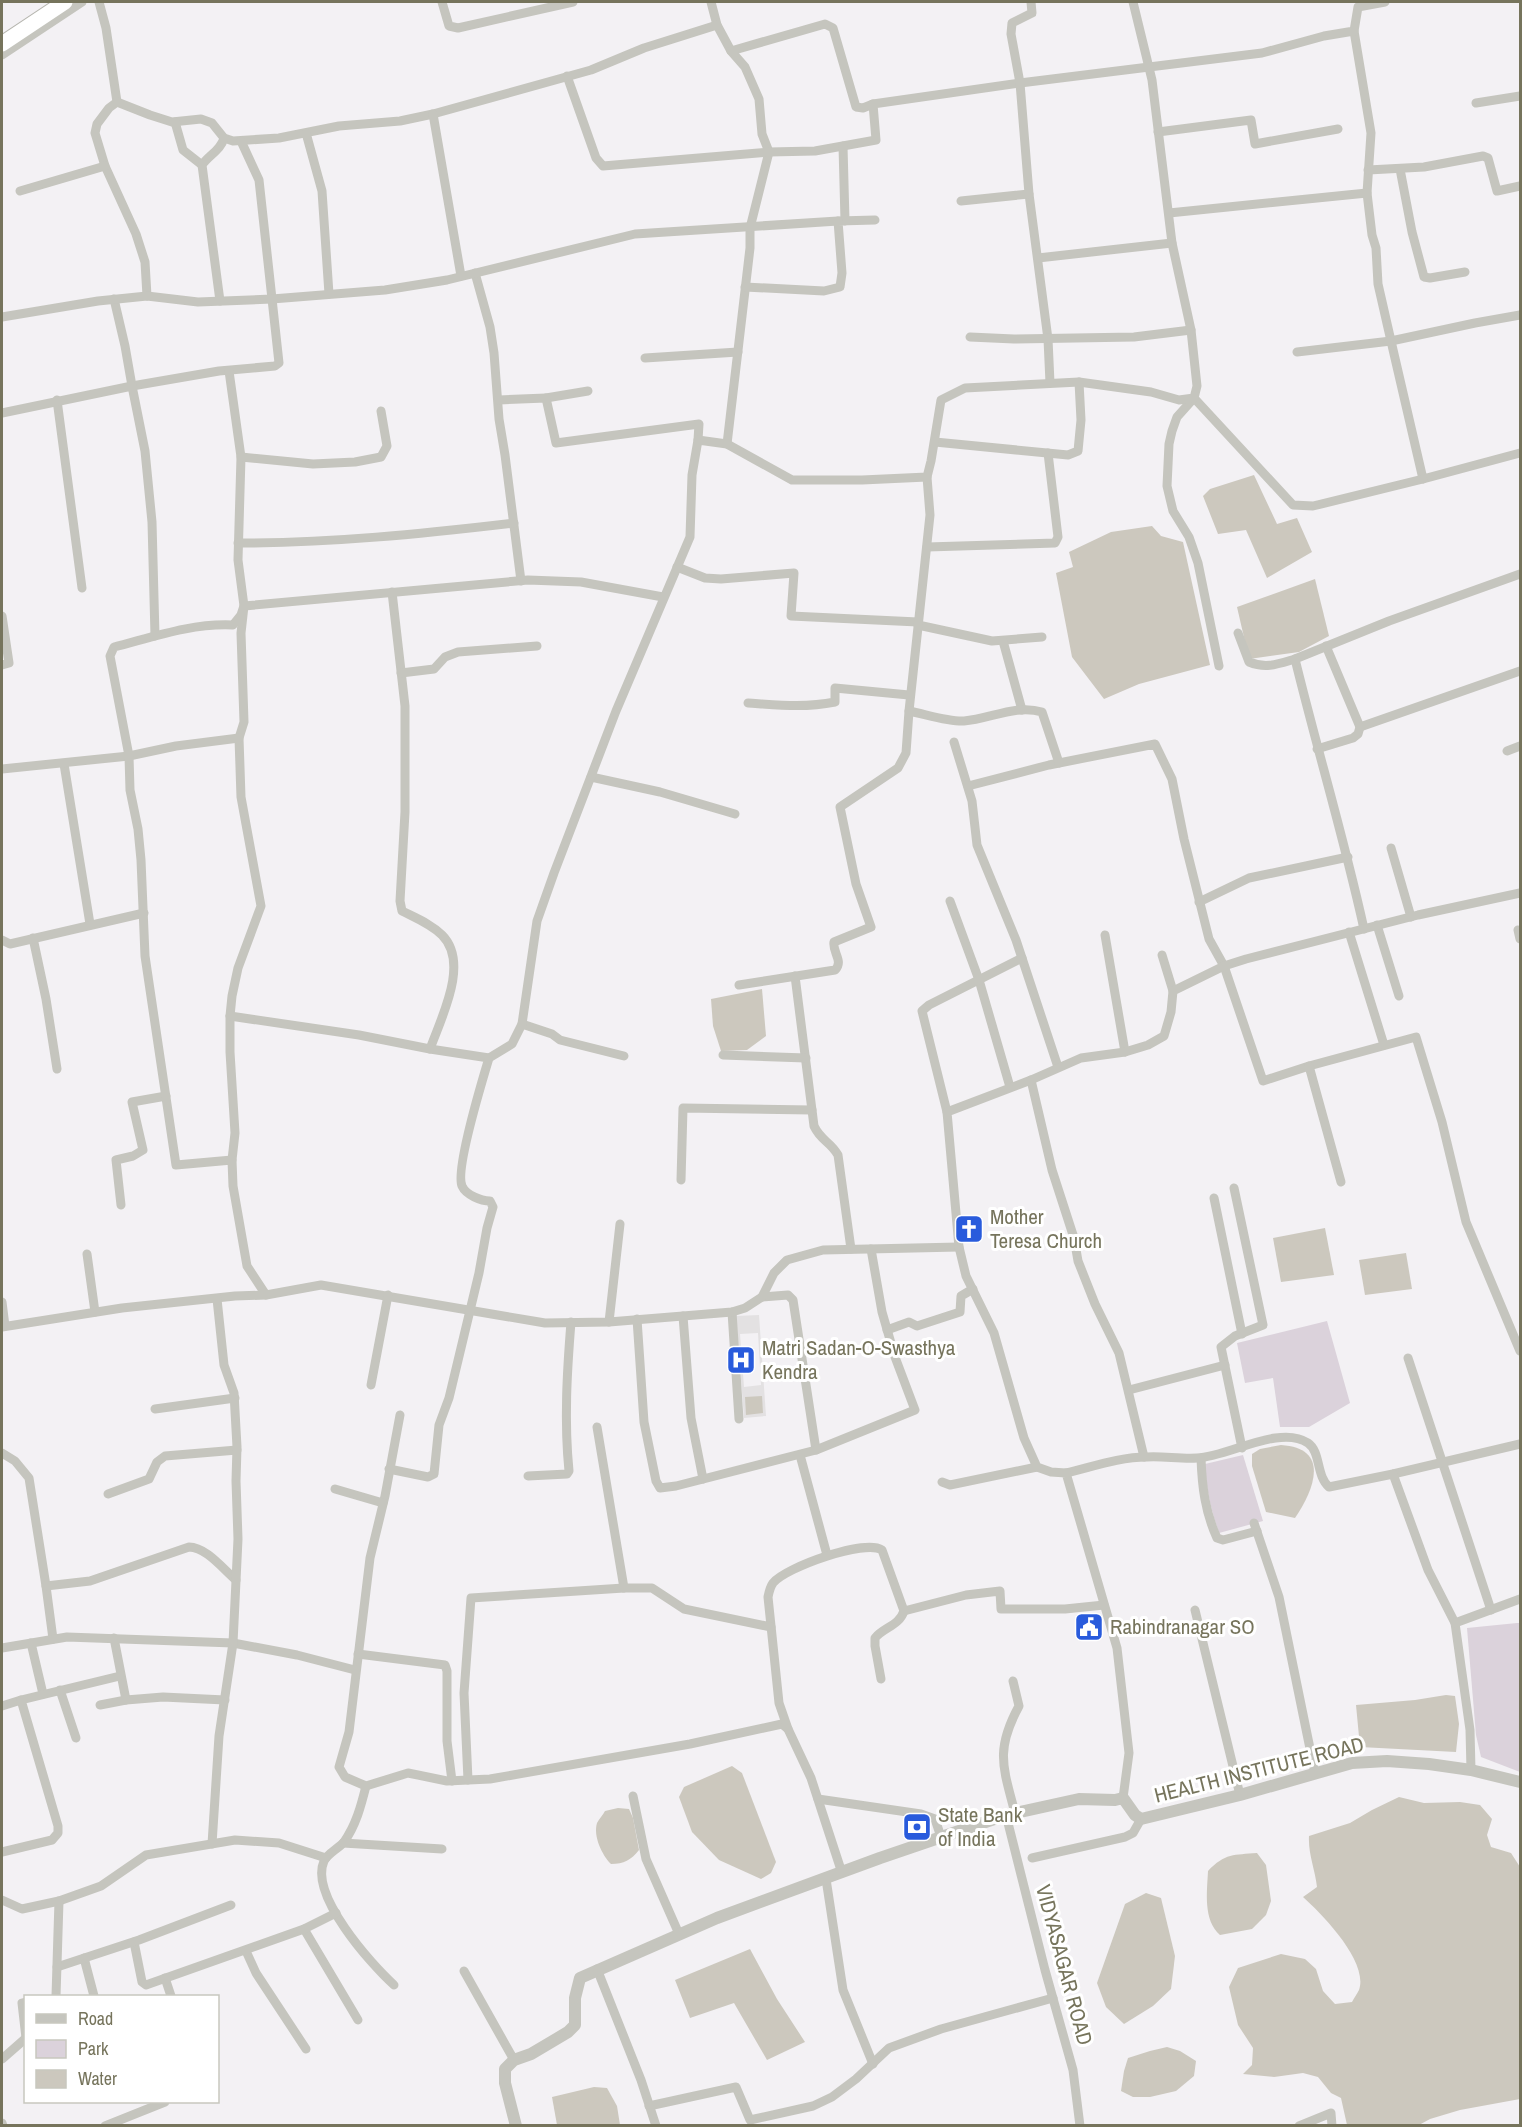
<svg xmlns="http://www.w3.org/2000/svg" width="1522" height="2127" font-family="'Archivo Narrow',sans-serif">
	<rect width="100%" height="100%" fill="#f3f1f4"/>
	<path fill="#e3e1e2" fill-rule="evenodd" d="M 759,1315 L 766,1416 L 744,1418 L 736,1316 ZM 758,1333 L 761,1385 L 744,1387 L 740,1334 Z"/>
	<g fill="#dbd2db">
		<path d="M 1327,1321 L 1350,1403 L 1309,1427 L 1280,1427 L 1273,1378 L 1245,1383 L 1237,1343 Z"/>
		<path d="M 1243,1455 L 1263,1521 L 1219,1533 C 1211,1510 1206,1489 1205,1464 Z"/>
		<path d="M 1517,1623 L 1520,1623 L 1520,1772 L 1481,1757 L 1476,1735 L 1467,1628 Z"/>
	</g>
	<g fill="#ccc8be">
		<path d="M 1254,475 L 1277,524 L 1297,518 L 1312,552 L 1267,578 L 1246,530 L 1218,534 L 1203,496 L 1210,489 Z"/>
		<path d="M 1152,526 L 1161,536 L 1183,542 L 1210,665 L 1139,684 L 1104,699 L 1072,657 L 1056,573 L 1073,567 L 1069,552 L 1111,532 Z"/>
		<path d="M 1315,579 L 1329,636 L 1299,652 L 1249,659 L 1237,607 Z"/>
		<path d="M 762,989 L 766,1036 L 747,1050 L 721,1051 L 713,1026 L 711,999 Z"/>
		<path d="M 1325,1228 L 1334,1275 L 1281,1282 L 1273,1238 Z"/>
		<path d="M 1406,1253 L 1412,1289 L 1365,1295 L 1359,1260 Z"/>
		<path d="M 762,1396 L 763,1413 L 746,1415 L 745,1397 Z"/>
		<path d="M 1281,1445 C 1331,1448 1314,1490 1295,1518 L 1266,1512 L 1252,1466 L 1252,1454 L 1260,1449 Z"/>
		<path d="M 1446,1695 L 1455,1696 L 1459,1724 L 1456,1752 L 1360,1747 L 1356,1705 L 1415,1700 Z"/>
		<path d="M 732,1766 L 742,1773 L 776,1862 L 771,1873 L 761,1879 L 719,1860 L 692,1832 L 679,1797 L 684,1787 Z"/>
		<path d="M 1399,1797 L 1424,1803 L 1460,1802 L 1480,1805 L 1492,1819 L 1487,1835 L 1491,1847 L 1511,1853 L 1520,1867 L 1520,2099 L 1460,2110 L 1430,2119 L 1419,2125 L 1347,2125 L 1341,2098 L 1331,2093 L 1318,2077 L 1303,2073 L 1274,2077 L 1243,2074 L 1252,2065 L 1253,2048 L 1238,2025 L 1229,1987 L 1238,1968 L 1281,1954 L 1305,1959 L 1316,1969 L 1323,1991 L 1335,2004 L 1352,2002 C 1354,1998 1357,1994 1359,1990 C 1369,1962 1322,1914 1303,1897 L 1317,1887 C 1315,1869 1308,1854 1309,1836 L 1350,1823 L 1372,1810 Z"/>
		<path d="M 618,1808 L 629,1809 L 633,1818 L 639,1850 C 631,1860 624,1864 611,1864 C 602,1855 593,1836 597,1823 C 599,1819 603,1815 605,1811 Z"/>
		<path d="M 1257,1853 L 1266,1865 L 1271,1901 L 1266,1915 L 1252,1929 L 1220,1935 C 1203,1920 1207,1892 1208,1871 C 1225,1853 1234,1855 1257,1853 Z"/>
		<path d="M 1146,1893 L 1161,1898 L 1175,1956 L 1171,1989 L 1153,2006 L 1124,2024 L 1106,2007 L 1097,1983 L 1125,1904 Z"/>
		<path d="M 750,1949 L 777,1999 L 805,2042 L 767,2060 L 734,2003 L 690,2018 L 675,1980 Z"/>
		<path d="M 1167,2047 L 1180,2051 L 1196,2061 L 1194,2076 L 1176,2091 L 1150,2097 L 1133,2097 L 1121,2091 L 1124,2071 L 1128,2058 L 1150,2051 Z"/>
		<path d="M 594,2087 L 607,2088 L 617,2106 L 620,2125 L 557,2125 L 552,2097 Z"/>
	</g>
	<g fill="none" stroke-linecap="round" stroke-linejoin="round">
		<g stroke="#b6b6af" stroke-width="17">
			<path id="trunk" d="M 2,44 L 65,2"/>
		</g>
		<g stroke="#c5c5be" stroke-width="9">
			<path d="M 99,2 L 106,28 L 117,102 L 109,108 L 97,124 L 95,133 L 105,166 L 136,234 L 145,262 L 147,296"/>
			<path d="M 442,2 L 449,26 L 458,28 L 573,2"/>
			<path d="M 711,2 L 717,25 L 731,51 L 745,67 L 759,99 L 762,134 L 769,152 L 750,228 L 750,248 L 727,444"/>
			<path d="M 1354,31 L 1371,133 L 1367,193 L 1372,235 L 1376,248 L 1378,284 L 1391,341 L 1475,323 L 1520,315"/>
			<path d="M 731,51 L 825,24 L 833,28 L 856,107 L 863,108 L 873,104"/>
			<path d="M 2,55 L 82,2"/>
			<path d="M 567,76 L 596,158 L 603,166 L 769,152 L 815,151 L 876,140 L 873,104 L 1020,83 L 1262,53 L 1324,36 L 1354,31 L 1358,7 L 1385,2"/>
			<path d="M 117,102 L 150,115 L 172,122 L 201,119 L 212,123 L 224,138 L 233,141 L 279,138 L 339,126 L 400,121 L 433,114 L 591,70 L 644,48 L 717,25"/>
			<path d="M 1476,103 L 1520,96"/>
			<path d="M 433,114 L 461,276"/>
			<path d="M 175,122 L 183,150 L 202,165"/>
			<path d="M 1158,132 L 1251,120 L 1255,144 L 1338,129"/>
			<path d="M 306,133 L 322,191 L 329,294"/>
			<path d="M 843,146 L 845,221"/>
			<path d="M 1400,169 L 1412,232 L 1424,277 L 1430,278 L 1465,272"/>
			<path d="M 1368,170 L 1424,167 L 1483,156 L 1488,158 L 1497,191 L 1520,186"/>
			<path d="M 20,191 L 105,166"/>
			<path d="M 1029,194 L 1048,339 L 1050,383"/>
			<path d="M 961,201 L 1029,194 L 1020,83 L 1011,34 L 1012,23 L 1032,13 L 1031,2"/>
			<path d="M 1169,213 L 1367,193"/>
			<path d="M 1038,258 L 1172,243"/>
			<path d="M 475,273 L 490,327 L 494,353 L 499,419 L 505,455 L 521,581"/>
			<path d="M 745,287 L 824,291 L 840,287 L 842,273 L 838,221 L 875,220"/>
			<path d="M 114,299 L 125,346 L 132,386 L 219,371 L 275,366 L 279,363 L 259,180 L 241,141"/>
			<path d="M 220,301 L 202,165 C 209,155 221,150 224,138"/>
			<path d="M 2,317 L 98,301 L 147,296 L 198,302 L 272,299 L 385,290 L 447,280 L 635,234 L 838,221"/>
			<path d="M 970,337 L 1014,339 L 1134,337 L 1191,330"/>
			<path d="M 1297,352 L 1391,341 L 1423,479 L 1520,453"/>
			<path d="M 645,358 L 738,352"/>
			<path d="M 229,371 L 241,457 L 238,560 L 244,606 L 241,633 L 244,722 L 239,738 L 241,797 L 261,906 L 238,968 L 232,996 L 230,1016 L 230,1052 L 235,1133 L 232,1160"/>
			<path d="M 546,398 L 588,391"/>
			<path d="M 57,400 L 82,588"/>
			<path d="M 499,400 L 546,398 L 556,443 L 699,424 L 698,440"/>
			<path d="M 2,413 L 132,386 L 145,451 L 152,522 L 155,636"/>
			<path d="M 935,442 L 1068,455 L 1078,451 L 1081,420 L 1079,382"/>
			<path d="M 241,457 L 313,464 L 355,462 L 381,457 L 387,446 L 381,411"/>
			<path d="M 238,543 C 331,543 421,534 514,523"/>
			<path d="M 927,547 L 1055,543 L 1058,537 L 1048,453"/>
			<path d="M 677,567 L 705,578 L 721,579 L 794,573 L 791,616 L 918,622"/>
			<path d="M 392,592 L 405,706 L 405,812 L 400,901 L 402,911 C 416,918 431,924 442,935 C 470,963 441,1018 430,1049"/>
			<path d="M 2,616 L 9,663 L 2,665"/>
			<path d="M 918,625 L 992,641 L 1042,637"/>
			<path d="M 1238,633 L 1249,662 C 1266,669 1278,664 1295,659"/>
			<path d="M 1003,641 L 1022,710"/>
			<path d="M 1326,646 L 1360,727 L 1520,671"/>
			<path d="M 1219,666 L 1198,563 L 1189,537 L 1173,511 L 1167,486 L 1169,444 L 1172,431 L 1177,417 L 1194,398 L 1293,505 L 1313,506 L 1423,479"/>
			<path d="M 401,673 L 434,669 L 445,657 L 458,652 L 537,646"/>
			<path d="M 748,703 C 778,705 805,708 835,702 L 835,688 L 909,695"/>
			<path d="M 909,711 L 930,515 L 927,477"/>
			<path d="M 954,742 L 972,801 L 977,845 L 1016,940 L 1058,1067"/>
			<path d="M 1317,749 L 1353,738 L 1358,734 L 1360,727"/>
			<path d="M 1507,751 L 1520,746"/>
			<path d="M 64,764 L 90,924"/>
			<path d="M 2,769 L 129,756 L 176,746 L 239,738"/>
			<path d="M 591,777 L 660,792 L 735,814"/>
			<path d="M 968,786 L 1049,765 L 1155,744 L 1172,779 L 1184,839 L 1209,939 L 1224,966 L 1263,1081 L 1309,1066 L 1416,1037 L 1442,1122 L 1466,1222 L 1520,1351"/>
			<path d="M 1391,848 L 1411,917"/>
			<path d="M 950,901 L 979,980 L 1010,1087"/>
			<path d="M 1199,902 L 1249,878 L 1348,857"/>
			<path d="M 1377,925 L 1399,996"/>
			<path d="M 1364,929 C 1344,838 1317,749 1295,659 L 1389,621 L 1520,574"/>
			<path d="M 1518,930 L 1520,939"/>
			<path d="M 1349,932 L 1384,1045"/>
			<path d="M 1105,935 L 1125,1052"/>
			<path d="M 33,938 L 46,999 L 57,1069"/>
			<path d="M 2,940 L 10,944 L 144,913"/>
			<path d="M 1162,955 L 1173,991"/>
			<path d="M 795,976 L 814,1126 C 821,1141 830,1141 838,1155 L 851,1249"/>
			<path d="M 739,985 L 835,970 C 844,961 832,952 834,942 L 871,927 L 856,884 L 840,807 L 898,768 L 906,753 L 909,711 C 925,714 949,722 964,721 C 990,719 1016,704 1042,712 L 1059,763"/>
			<path d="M 230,1016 L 359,1035 L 430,1049 L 489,1058"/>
			<path d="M 522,1024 L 552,1034 L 560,1040 L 624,1056"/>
			<path d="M 723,1055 L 806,1058"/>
			<path d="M 1309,1066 L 1341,1182"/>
			<path d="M 1031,1080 L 1052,1170 L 1074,1238 L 1078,1261 L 1095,1304 L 1119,1353 L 1144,1457"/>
			<path d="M 947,1112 L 922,1011 L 929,1005 L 1022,958"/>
			<path d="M 681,1180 L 683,1108 L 812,1110"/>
			<path d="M 1234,1188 L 1263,1325 L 1235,1336 L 1221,1347 L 1242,1448"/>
			<path d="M 1214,1198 L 1242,1334"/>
			<path d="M 121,1205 L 116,1160 L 133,1156 L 143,1150 L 132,1102 L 166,1096"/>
			<path d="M 87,1254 L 95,1312"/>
			<path d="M 266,1295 L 247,1266 L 233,1186 L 232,1160 L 176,1165 L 145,956 L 141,860 L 138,829 L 130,790 L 129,756 L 110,656 L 114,647 C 153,637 192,623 233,625 L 241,615 L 244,606 L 528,580 L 581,582 L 663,597"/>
			<path d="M 762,1297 L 788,1295 L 793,1300 L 816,1450"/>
			<path d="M 2,1302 L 5,1326"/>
			<path d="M 732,1312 L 739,1419"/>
			<path d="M 683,1316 L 691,1418 L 703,1479"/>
			<path d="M 637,1319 L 644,1422 L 656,1481 L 660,1488 L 676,1486 L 816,1450 L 915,1410 L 895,1357 L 882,1312 L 871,1249"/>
			<path d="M 609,1322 L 620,1224"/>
			<path d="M 2,1327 L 122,1308 L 235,1296 L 266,1295 L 321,1285 L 545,1323 L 609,1322 L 683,1316 L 732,1312 L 745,1308 L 762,1297 L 774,1273 L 787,1260 L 823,1250 L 959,1247"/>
			<path d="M 887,1330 L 909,1322 L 917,1326 L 960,1312 L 961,1296 L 973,1289"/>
			<path d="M 1408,1358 L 1491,1610"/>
			<path d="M 371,1385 L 388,1295"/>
			<path d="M 1129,1390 L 1225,1365"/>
			<path d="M 155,1409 L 235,1398"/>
			<path d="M 400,1415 L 385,1496 L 370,1558 L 349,1732 L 339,1767 L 345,1777 L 366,1786 L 408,1773 L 447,1781 L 490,1779 L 690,1744 L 782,1724 L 788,1729 L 811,1778 L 842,1873"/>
			<path d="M 597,1427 L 624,1588"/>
			<path d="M 2,1453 L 15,1461 L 29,1478 L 46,1586 L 53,1639"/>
			<path d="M 800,1455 L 827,1555"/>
			<path d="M 1201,1458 C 1202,1486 1205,1512 1217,1538 L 1223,1540 L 1257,1531"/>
			<path d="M 389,1469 L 428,1477 L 434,1474 L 439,1425 L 449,1398 L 479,1273 L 487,1228 L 493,1207 L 490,1201 C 481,1201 466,1195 462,1186 C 455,1170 483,1078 489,1058 L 512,1044 L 522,1024 L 537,921 L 554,873 L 616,711 L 690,537 L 692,475 L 698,440 L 727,444 L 792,480 L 862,480 L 927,477 L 931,461 L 941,400 L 965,388 L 1079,382 L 1151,392 L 1179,400 L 1194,398 L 1197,386 L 1191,330 L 1172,243 L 1152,80 L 1133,2"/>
			<path d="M 1066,1473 C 1092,1467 1119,1457 1147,1457 C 1163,1456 1180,1459 1197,1458 C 1228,1457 1280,1424 1308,1443 C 1321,1452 1316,1476 1329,1487 L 1393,1474 L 1520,1444"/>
			<path d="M 1393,1474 L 1428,1570 L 1455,1623 L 1470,1730 L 1471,1770"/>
			<path d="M 528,1476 L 567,1474 L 569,1471 C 564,1421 567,1372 571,1322"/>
			<path d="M 942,1482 L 950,1485 L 1037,1467"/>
			<path d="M 335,1489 L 383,1503"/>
			<path d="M 108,1494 L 149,1479 L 157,1462 L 165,1456 L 237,1450"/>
			<path d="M 1254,1523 L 1279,1597 L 1315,1773"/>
			<path d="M 46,1586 L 90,1581 L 189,1547 C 206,1547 223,1569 236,1580"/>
			<path d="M 1195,1610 L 1240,1795"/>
			<path d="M 904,1611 L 966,1595 L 1000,1591 L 1001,1609 L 1065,1609 L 1104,1605"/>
			<path d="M 1455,1623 L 1520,1599"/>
			<path d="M 114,1638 L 126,1700 L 163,1697 L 225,1700"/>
			<path d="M 31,1643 L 43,1694"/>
			<path d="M 2,1648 L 67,1637 L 233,1643 L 297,1655 L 355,1670"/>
			<path d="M 358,1654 L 445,1665 L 447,1671 L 447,1741 L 452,1781"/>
			<path d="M 1013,1681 L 1019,1706 C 995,1750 1003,1767 1015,1813"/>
			<path d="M 60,1690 L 76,1738"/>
			<path d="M 100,1705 L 126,1700"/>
			<path d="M 2,1706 L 21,1700"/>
			<path d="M 788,1729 L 779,1703 L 768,1597 C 769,1592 770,1587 773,1583 C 786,1567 865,1539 882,1550 L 904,1611 C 899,1626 884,1627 875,1638 L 875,1646 L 881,1679"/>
			<path d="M 468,1780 L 464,1693 L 471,1598 L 624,1588 L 652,1588 L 684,1609 L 771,1627"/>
			<path d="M 366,1786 C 361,1806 356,1825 344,1842 C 338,1849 328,1853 324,1861 C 309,1895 371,1964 394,1985"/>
			<path d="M 633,1796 L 646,1859 L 679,1934"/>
			<path d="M 1123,1798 L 1129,1753 L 1117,1648 L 1066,1473 L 1051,1472 L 1037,1467 L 1024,1438 L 994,1333 L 966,1276 L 959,1247 L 947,1112 L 1031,1080 L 1081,1058 L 1125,1052 L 1148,1045 L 1164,1036 L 1171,1012 L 1173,991 L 1224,966 L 1246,959 L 1418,915 L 1520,893"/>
			<path d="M 818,1799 L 921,1814 L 935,1819 L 941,1837"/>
			<path d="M 1006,1815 L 1045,1970 L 1073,2070 L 1080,2126"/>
			<path d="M 343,1843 L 442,1849"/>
			<path d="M 212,1844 L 219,1736 L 233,1643 L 238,1539 L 236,1481 L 237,1447 L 234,1393 L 224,1365 L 217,1299"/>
			<path d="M 2,1852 L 52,1840 L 58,1833 L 58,1826 L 21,1700 L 120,1676"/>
			<path d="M 1032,1858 L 1125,1837 L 1133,1833 L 1141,1819"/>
			<path d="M 826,1879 L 843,1990 L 873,2064"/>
			<path d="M 2,1900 L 22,1909 L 59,1901 L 101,1886 L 146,1855 L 235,1840 L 279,1843 L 326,1858"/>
			<path d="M 304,1929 L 358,2020"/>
			<path d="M 134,1942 L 142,1982 L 146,1985 L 304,1929 L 336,1913"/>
			<path d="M 246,1951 L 256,1973 L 306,2049"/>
			<path d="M 84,1958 L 94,1996"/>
			<path d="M 57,1967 L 139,1940 L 231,1905"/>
			<path d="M 597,1969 L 641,2080 L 656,2126"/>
			<path d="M 464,1971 L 514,2060"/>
			<path d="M 165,1978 L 171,1996"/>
			<path d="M 56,1996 L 59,1901"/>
			<path d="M 26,2002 L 22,2003 L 26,2038"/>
			<path d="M 2,2059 L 26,2038"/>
			<path d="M 649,2106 L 736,2087 L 750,2120 L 813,2106 L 832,2097 L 856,2079 L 889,2048 L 941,2029 L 1053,1998"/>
			<path d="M 2,2123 L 3,2126"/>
			<path d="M 105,2126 L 165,2102"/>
			<path d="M 1299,2126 L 1331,2113 L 1332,2126"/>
		</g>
		<path stroke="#c5c5be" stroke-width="12" d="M 516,2126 L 505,2083 L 505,2069 L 514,2060 L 531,2054 L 568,2032 L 575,2025 L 575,1998 L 580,1978 L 717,1918 L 880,1858 L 1006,1815 L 1079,1799 L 1115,1800 L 1123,1798 L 1135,1815 L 1141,1819 L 1240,1795 L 1352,1763 L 1387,1761 L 1429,1764 L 1471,1770 L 1520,1782"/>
		<use href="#trunk" stroke="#fff" stroke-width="15"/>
	</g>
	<defs>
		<g id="church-square" transform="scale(1.5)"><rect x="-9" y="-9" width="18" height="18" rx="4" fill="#295bdc" stroke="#fff"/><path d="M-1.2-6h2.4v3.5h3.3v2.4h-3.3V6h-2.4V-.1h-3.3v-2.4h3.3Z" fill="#fff"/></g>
		<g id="hospital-square" transform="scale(1.5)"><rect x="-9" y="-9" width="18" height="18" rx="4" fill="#295bdc" stroke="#fff"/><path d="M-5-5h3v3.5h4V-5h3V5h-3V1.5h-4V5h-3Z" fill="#fff"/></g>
		<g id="civic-square" transform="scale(1.5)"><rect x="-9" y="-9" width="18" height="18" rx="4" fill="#295bdc" stroke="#fff"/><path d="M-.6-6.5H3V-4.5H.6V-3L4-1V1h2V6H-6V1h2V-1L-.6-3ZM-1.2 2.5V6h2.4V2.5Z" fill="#fff"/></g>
		<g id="bank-square" transform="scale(1.5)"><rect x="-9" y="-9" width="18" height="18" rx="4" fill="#295bdc" stroke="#fff"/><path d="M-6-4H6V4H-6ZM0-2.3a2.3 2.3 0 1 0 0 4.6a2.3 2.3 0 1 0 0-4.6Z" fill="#fff"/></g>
	</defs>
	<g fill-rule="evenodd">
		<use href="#church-square" x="969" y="1229"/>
		<use href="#hospital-square" x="741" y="1360"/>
		<use href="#civic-square" x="1089" y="1627"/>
		<use href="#bank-square" x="917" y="1827"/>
	</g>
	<g text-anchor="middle" stroke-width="6" stroke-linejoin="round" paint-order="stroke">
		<g font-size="21" fill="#76745c" stroke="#fff" text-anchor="start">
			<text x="990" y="1224">Mother<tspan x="990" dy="24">Teresa Church</tspan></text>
			<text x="762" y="1355">Matri Sadan-O-Swasthya<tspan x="762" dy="24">Kendra</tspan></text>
			<text x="1110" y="1634">Rabindranagar SO</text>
			<text x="938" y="1822">State Bank<tspan x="938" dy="24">of India</tspan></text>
		</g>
		<g font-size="21" fill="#76745c" stroke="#fff">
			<text transform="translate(1259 1770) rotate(-14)" y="7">HEALTH INSTITUTE ROAD</text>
			<text transform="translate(1064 1965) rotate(75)" y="7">VIDYASAGAR ROAD</text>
		</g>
	</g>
	<rect width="1522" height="2127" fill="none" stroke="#76745c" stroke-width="6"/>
	<rect x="24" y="1995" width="195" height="108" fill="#ffffff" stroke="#c8c7be" stroke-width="1.5"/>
	<rect x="36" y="2014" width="30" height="9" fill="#c5c5be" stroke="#c8c7be" stroke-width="1.5"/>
	<text x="78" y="2025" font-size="18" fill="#76745c">Road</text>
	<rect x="36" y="2040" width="30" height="18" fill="#dbd2db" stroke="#c8c7be" stroke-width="1.5"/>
	<text x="78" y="2055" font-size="18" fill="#76745c">Park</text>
	<rect x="36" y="2070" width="30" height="18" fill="#ccc8be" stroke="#c8c7be" stroke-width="1.5"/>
	<text x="78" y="2085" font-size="18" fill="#76745c">Water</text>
</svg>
